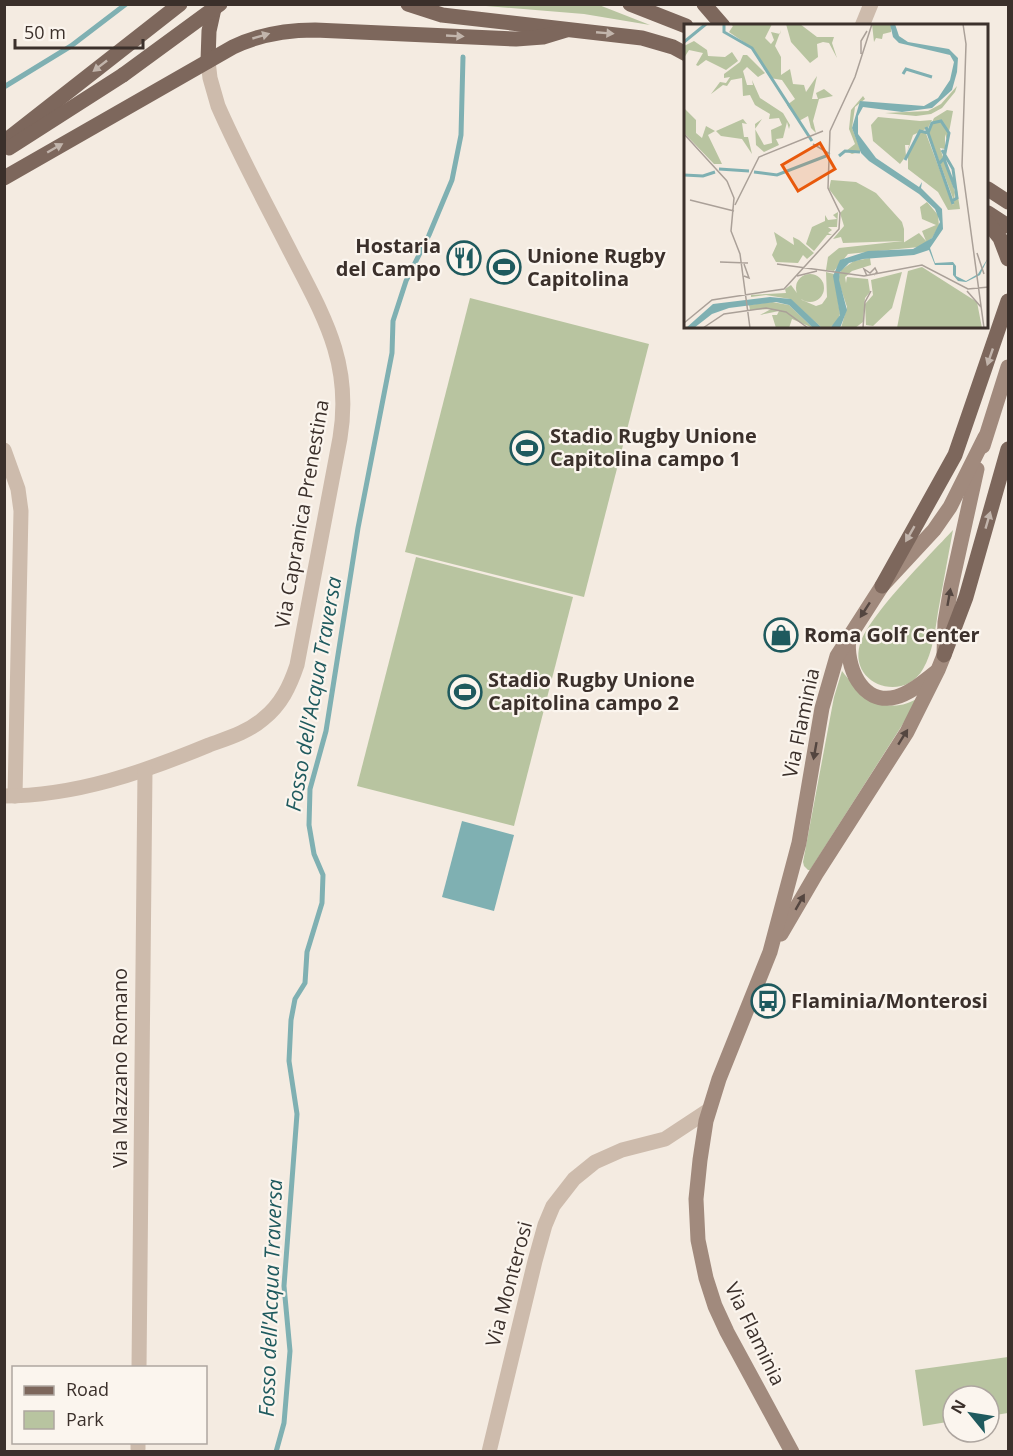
<svg xmlns="http://www.w3.org/2000/svg" width="1013" height="1456" font-family="'Open Sans',sans-serif">
	<rect width="100%" height="100%" fill="#f4ebe1"/>
	<g fill="#b8c4a0">
		<path d="M 474,5 L 599,5 L 650,25 L 584,14 Z"/>
		<path d="M 470,298 L 649,344 L 584,597 L 405,552 Z"/>
		<path d="M 953,530 C 948,557 943,584 938,612 C 935,631 933,652 923,669 C 903,704 848,684 860,644 C 870,614 929,556 953,530 Z"/>
		<path d="M 416,557 L 573,597 L 514,826 L 357,786 Z"/>
		<path d="M 842,671 C 862,697 887,718 920,697 L 810,870 L 808,870 L 804,866 L 803,862 L 834,697 Z"/>
		<path d="M 1008,1357 L 1008,1413 L 989,1416 L 989,1396 L 953,1396 L 953,1421 L 923,1426 L 915,1370 Z"/>
	</g>
	<path fill="#7fb0b2" d="M 462,821 L 514,835 L 494,911 L 442,897 Z"/>
	<g fill="none" stroke-linecap="round" stroke-linejoin="round">
		<g stroke="#7fb0b2" stroke-width="5">
			<path d="M 4,87 L 71,46 L 126,4"/>
			<path d="M 276,1452 L 284,1423 L 290,1351 L 284,1286 L 297,1114 L 289,1061 L 291,1020 L 295,999 L 305,983 L 307,952 L 322,903 L 323,875 L 314,854 L 309,825 L 310,789 L 326,731 L 358,528 L 392,353 L 393,321 L 406,281 L 429,235 L 452,180 L 461,135 L 463,57"/>
		</g>
		<g stroke="#cdbbac" stroke-width="15">
			<path d="M 862,26 L 871,4"/>
			<path d="M 4,450 L 18,489 L 21,511 L 15,796"/>
			<path d="M 4,796 C 76,796 144,772 209,745 C 228,738 248,732 263,719 C 281,705 290,686 297,665 L 340,438 C 353,360 321,312 288,247 C 264,200 239,154 218,106 L 210,78 L 208,61"/>
			<path d="M 139,1368 L 145,770"/>
			<path d="M 138,1449 L 138,1442"/>
			<path d="M 489,1452 L 535,1261 L 545,1225 L 553,1206 L 574,1179 L 595,1162 L 622,1150 L 665,1139 L 709,1110"/>
		</g>
		<g stroke="#a18a7d" stroke-width="15">
			<path d="M 983,446 L 1008,367"/>
			<path d="M 849,637 C 845,665 861,706 896,697 C 911,693 924,681 936,672"/>
			<path d="M 781,934 L 816,874 L 907,732 L 938,670 L 944,655 L 945,622 L 951,587 L 977,469"/>
			<path d="M 792,1452 L 727,1332 L 715,1306 L 706,1278 L 698,1240 L 696,1199 L 700,1160 L 706,1121 L 719,1079 L 770,952 L 799,843 L 822,708 L 837,656 L 882,586 L 934,530 L 950,507 L 985,437"/>
		</g>
		<g stroke="#7d675c" stroke-width="15">
			<path d="M 408,4 L 442,15 L 642,38 L 673,47 L 686,54"/>
			<path d="M 630,4 L 686,26"/>
			<path d="M 704,4 L 723,26"/>
			<path d="M 208,61 L 209,31 L 215,4"/>
			<path d="M 4,142 L 180,4"/>
			<path d="M 9,148 L 123,75"/>
			<path d="M 4,178 L 233,47 C 260,34 286,30 315,30 L 516,39 L 543,37 L 566,30"/>
			<path d="M 988,189 L 1008,202"/>
			<path d="M 988,213 L 1008,226"/>
			<path d="M 988,223 L 1000,238 L 1008,259"/>
			<path d="M 882,586 L 955,455 L 1008,301"/>
			<path d="M 944,655 L 966,597 L 1008,449"/>
		</g>
		<path stroke="#7d675c" stroke-width="15" d="M 123,75 L 220,4"/>
	</g>
	<defs><path id="oneway-solid" d="M-6-.8H1V-3.2L6.5 0L1 3.2V.8H-6Z" transform="scale(1.5)"/></defs>
	<g fill="#c2b5ac">
		<use href="#oneway-solid" transform="translate(605 33) rotate(5)"/>
		<use href="#oneway-solid" transform="translate(261 36) rotate(-16)"/>
		<use href="#oneway-solid" transform="translate(455 36) rotate(3)"/>
		<use href="#oneway-solid" transform="translate(100 66) rotate(142)"/>
		<use href="#oneway-solid" transform="translate(55 148) rotate(-30)"/>
		<use href="#oneway-solid" transform="translate(990 357) rotate(109)"/>
		<use href="#oneway-solid" transform="translate(988 520) rotate(-74)"/>
		<use href="#oneway-solid" transform="translate(910 534) rotate(120)"/>
	</g>
	<g fill="#544640">
		<use href="#oneway-solid" transform="translate(949 597) rotate(-80)"/>
		<use href="#oneway-solid" transform="translate(865 610) rotate(123)"/>
		<use href="#oneway-solid" transform="translate(903 737) rotate(-58)"/>
		<use href="#oneway-solid" transform="translate(815 751) rotate(100)"/>
		<use href="#oneway-solid" transform="translate(800 902) rotate(-60)"/>
	</g>
	<defs>
		<g id="restaurant-ring" transform="scale(1.725)"><circle r="9.5" fill="#fbf5ee" stroke="#1f5a5e" stroke-width="1.5"/><path d="M-5-6h1v4h1v-4h1v4h1v-4h1v5L-1.5 .5V6h-2V.5L-5-1ZM5-6V6H3V1.5H1.5Q1.5-4 5-6Z" fill="#1f5a5e"/></g>
		<g id="stadium-ring" transform="scale(1.725)"><circle r="9.5" fill="#fbf5ee" stroke="#1f5a5e" stroke-width="1.5"/><path d="M0-5a6.5 5 0 1 0 0 10a6.5 5 0 1 0 0-10ZM-3.5-1.8h7v3.6h-7Z" fill="#1f5a5e"/></g>
		<g id="shop-ring" transform="scale(1.725)"><circle r="9.5" fill="#fbf5ee" stroke="#1f5a5e" stroke-width="1.5"/><path d="M-5-2.5h2.3a2.7 3.5 0 0 1 5.4 0H5L5.5 6h-11ZM-1.5-2.5h3a1.5 2.3 0 0 0-3 0Z" fill="#1f5a5e"/></g>
		<g id="bus-ring" transform="scale(1.725)"><circle r="9.5" fill="#fbf5ee" stroke="#1f5a5e" stroke-width="1.5"/><path d="M-5-6H5V4H4V6H2V4H-2V6H-4V4H-5ZM-3.5-4V0h7V-4ZM-3.5 1.2v1.5H-2V1.2ZM2 1.2v1.5H3.5V1.2Z" fill="#1f5a5e"/></g>
	</defs>
	<g fill-rule="evenodd">
		<use href="#restaurant-ring" x="464" y="258"/>
		<use href="#stadium-ring" x="504" y="267"/>
		<use href="#stadium-ring" x="527" y="448"/>
		<use href="#shop-ring" x="781" y="635"/>
		<use href="#stadium-ring" x="465" y="692"/>
		<use href="#bus-ring" x="768" y="1001"/>
	</g>
	<g text-anchor="middle" stroke-width="4.5" stroke-linejoin="round" paint-order="stroke">
		<g font-size="20" font-weight="bold" fill="#3b302b" stroke="#fbf5ee" text-anchor="start">
			<text x="441" y="253" text-anchor="end">Hostaria<tspan x="441" dy="23">del Campo</tspan></text>
			<text x="527" y="263">Unione Rugby<tspan x="527" dy="23">Capitolina</tspan></text>
			<text x="550" y="443">Stadio Rugby Unione<tspan x="550" dy="23">Capitolina campo 1</tspan></text>
			<text x="804" y="642">Roma Golf Center</text>
			<text x="488" y="687">Stadio Rugby Unione<tspan x="488" dy="23">Capitolina campo 2</tspan></text>
			<text x="791" y="1008">Flaminia/Monterosi</text>
		</g>
		<g font-size="20" fill="#3b302b" stroke="#fbf5ee">
			<text transform="translate(302 514) rotate(-80)" y="7">Via Capranica Prenestina</text>
			<text transform="translate(801 723) rotate(-78)" y="7">Via Flaminia</text>
			<text transform="translate(120 1068) rotate(-90)" y="7">Via Mazzano Romano</text>
			<text transform="translate(509 1284) rotate(-75)" y="7">Via Monterosi</text>
			<text transform="translate(755 1334) rotate(64)" y="7">Via Flaminia</text>
		</g>
		<g font-size="21" font-style="italic" fill="#1f5a5e" stroke="#fbf5ee">
			<text transform="translate(314 694) rotate(-80)" y="7">Fosso dell'Acqua Traversa</text>
			<text transform="translate(271 1298) rotate(-88)" y="7">Fosso dell'Acqua Traversa</text>
		</g>
	</g>
	<g transform="translate(684 24)">
		<rect width="304" height="304" fill="#f4ebe1"/>
		<path d="M 46,0 L 88,0 L 81,14 L 87,20 L 90,16 L 87,8 L 96,10 L 97,6 L 91,22 L 97,33 L 97,51 L 106,45 L 109,60 L 120,61 L 122,68 L 133,52 L 128,75 L 134,75 L 132,69 L 140,65 L 149,72 L 135,75 L 129,97 L 132,109 L 127,104 L 124,92 L 115,97 L 105,84 L 103,81 L 111,75 L 98,56 L 86,54 L 67,23 L 45,8 L 49,2 ZM 102,0 L 116,0 L 133,13 L 150,13 L 148,19 L 153,34 L 145,19 L 139,18 L 133,20 L 134,33 L 126,39 L 107,18 ZM 188,0 L 207,0 L 207,8 L 199,10 L 198,15 L 192,14 L 190,18 ZM 10,17 L 23,26 L 24,32 L 41,33 L 48,28 L 54,37 L 42,46 L 22,36 L 14,42 L 12,41 L 19,29 L 5,26 L 0,34 L 0,22 ZM 59,31 L 63,31 L 81,49 L 74,53 L 63,43 L 59,47 L 63,61 L 69,61 L 68,56 L 76,74 L 99,89 L 106,101 L 105,105 L 103,98 L 99,114 L 92,115 L 95,121 L 80,128 L 72,121 L 71,100 L 78,95 L 71,105 L 80,121 L 88,119 L 87,106 L 98,101 L 95,94 L 85,95 L 86,90 L 71,81 L 66,71 L 59,72 L 58,54 L 47,56 L 43,62 L 39,61 L 27,70 L 36,58 L 42,59 L 46,53 L 40,54 L 40,50 L 56,38 ZM 273,62 L 271,68 L 258,84 L 247,90 L 232,92 L 201,89 L 244,87 L 257,80 ZM 179,72 L 181,75 L 171,83 L 168,104 L 177,127 L 168,130 L 162,127 L 171,120 L 165,105 L 167,86 ZM 0,84 L 12,96 L 12,109 L 18,114 L 22,102 L 31,107 L 24,111 L 38,140 L 30,140 L 0,109 ZM 263,86 L 269,87 L 266,103 L 263,116 L 261,110 L 261,125 L 256,124 L 271,168 L 270,177 L 244,107 L 250,94 ZM 194,93 L 236,97 L 248,96 L 244,104 L 229,111 L 223,129 L 225,121 L 221,121 L 222,132 L 216,140 L 189,117 L 187,101 ZM 59,95 L 63,100 L 58,99 L 60,113 L 64,113 L 68,130 L 58,115 L 37,112 L 32,107 ZM 241,107 L 269,181 L 273,166 L 276,185 L 264,186 L 254,168 L 224,145 L 224,132 L 235,109 ZM 147,156 L 172,158 L 192,169 L 218,198 L 220,205 L 220,219 L 219,219 L 235,209 L 242,217 L 238,207 L 252,201 L 238,195 L 236,183 L 243,178 L 254,191 L 255,202 L 248,214 L 235,223 L 164,230 L 150,247 L 142,246 L 144,233 L 155,224 L 219,217 L 159,219 L 157,213 L 149,215 L 160,202 L 156,189 L 160,185 L 145,165 ZM 154,188 L 153,203 L 144,203 L 148,206 L 144,209 L 148,211 L 143,211 L 130,227 L 122,220 L 128,203 L 141,197 L 141,191 L 144,196 L 153,195 L 149,191 ZM 90,208 L 110,221 L 109,213 L 115,216 L 130,229 L 123,235 L 119,231 L 114,239 L 92,238 L 88,231 L 93,220 ZM 186,234 L 187,241 L 168,247 L 161,253 L 162,259 L 163,253 L 184,255 L 186,268 L 181,274 L 179,298 L 171,304 L 157,304 L 163,283 L 154,256 L 157,246 L 170,237 ZM 238,243 L 293,278 L 298,304 L 213,304 L 224,247 ZM 142,248 L 150,250 L 156,290 L 153,298 L 145,304 L 137,303 L 106,275 L 82,271 L 67,273 L 67,271 L 102,269 L 101,265 L 107,261 L 118,276 L 132,282 L 138,280 L 143,273 ZM 218,248 L 208,284 L 189,302 L 182,301 L 181,280 L 189,271 L 187,256 ZM112 264a14 14 0 1 1 28 0a14 14 0 1 1-28 0ZM 88,278 L 105,281 L 129,304 L 108,295 L 105,304 L 92,304 L 88,291 L 93,291 L 95,287 L 76,291 L 87,285 L 66,286 L 65,281 Z" fill="#b8c4a0"/>
		<path d="M 206,0 L 211,0 L 215,12 L 224,18 L 265,25 L 274,34 L 273,48 L 268,66 L 248,84 L 218,88 L 179,83 L 174,92 L 174,110 L 192,134 L 235,163 L 238,158 L 237,164 L 258,185 L 259,205 L 246,224 L 251,239 L 269,238 L 272,242 L 272,252 L 282,257 L 294,250 L 304,234 L 296,251 L 282,258 L 274,257 L 269,251 L 269,241 L 251,241 L 245,226 L 230,231 L 179,235 L 165,239 L 156,248 L 155,256 L 163,286 L 156,304 L 129,304 L 105,281 L 92,278 L 45,284 L 28,290 L 10,304 L 2,304 L 29,280 L 86,273 L 107,275 L 137,303 L 147,303 L 156,291 L 149,252 L 156,236 L 184,227 L 229,225 L 248,214 L 256,198 L 251,185 L 235,170 L 185,137 L 177,129 L 168,104 L 176,77 L 240,82 L 254,74 L 266,56 L 270,38 L 266,31 L 215,19 L 209,13 Z" fill="#7fb0b2"/>
		<path fill="none" stroke="#7fb0b2" stroke-width="3" d="M 40,0 L 40,8 L 68,24 L 128,117M 0,18 L 22,0M 219,50 L 222,45 L 248,53M 242,103 L 269,180M 258,126 L 269,145 L 273,174 L 268,177M 155,132 L 161,127 L 176,128M 260,135 L 271,164M 221,136 L 236,107 L 244,109 L 248,99 L 257,97 L 265,109 L 260,134 L 255,140M 35,145 L 65,147M 70,148 L 93,151 L 142,132M 0,151 L 19,152 L 31,148"/>
		<path fill="none" stroke="#aaa098" stroke-width="1.5" d="M 279,0 L 282,20 L 278,142 L 300,304M 177,30 L 177,17 L 183,7M 146,107 L 171,53 L 188,0M 0,110 L 43,157M 129,120 L 146,130M 43,157 L 50,174 L 47,207 L 56,230 L 66,304M 6,176 L 50,187M 51,181 L 75,133 L 139,107M 293,229 L 300,250M 36,238 L 64,239M 60,240 L 65,254 L 60,252M 93,240 L 180,252 L 238,241 L 284,265 L 305,263M 113,252 L 133,247M 183,252 L 180,245 L 186,249 L 191,244 L 193,248 L 190,251M 283,267 L 297,283M 0,299 L 28,276 L 100,265 L 155,205 L 156,189 L 144,164 L 146,107M 19,304 L 40,290 L 82,284 L 102,288 L 124,304M 179,304 L 181,278 L 187,267"/>
		<path fill="#e8590c" fill-opacity="0.15" stroke="#e8590c" stroke-width="3" d="M 136,119 L 151,145 L 114,167 L 98,141 Z"/>
		<rect width="304" height="304" fill="none" stroke="#3b302b" stroke-width="3"/>
	</g>
	<rect width="1013" height="1456" fill="none" stroke="#3b302b" stroke-width="12"/>
	<rect x="12" y="1366" width="195" height="78" fill="#fbf5ee" stroke="#aea6a0" stroke-width="1.5"/>
	<rect x="24" y="1386" width="30" height="9" fill="#7d675c" stroke="#aea6a0" stroke-width="1.5"/>
	<text x="66" y="1396" font-size="18" fill="#3b302b">Road</text>
	<rect x="24" y="1411" width="30" height="18" fill="#b8c4a0" stroke="#aea6a0" stroke-width="1.5"/>
	<text x="66" y="1426" font-size="18" fill="#3b302b">Park</text>
	<g transform="translate(971 1414) rotate(300)"><circle r="28" fill="#fbf5ee" stroke="#aea6a0" stroke-width="1.5"/>
	<path d="M0-4.5L10 22L0 15L-10 22Z" fill="#1f5a5e"/>
	<text y="-9" font-size="16" font-weight="bold" text-anchor="middle" fill="#3b302b">N</text>
	</g>
	<path d="M15 39v9h128v-9" fill="none" stroke="#3b302b" stroke-width="3"/>
	<text x="24" y="39" font-size="18" fill="#3b302b" stroke="#fbf5ee" stroke-width="4.5" paint-order="stroke">50 m</text>
</svg>
